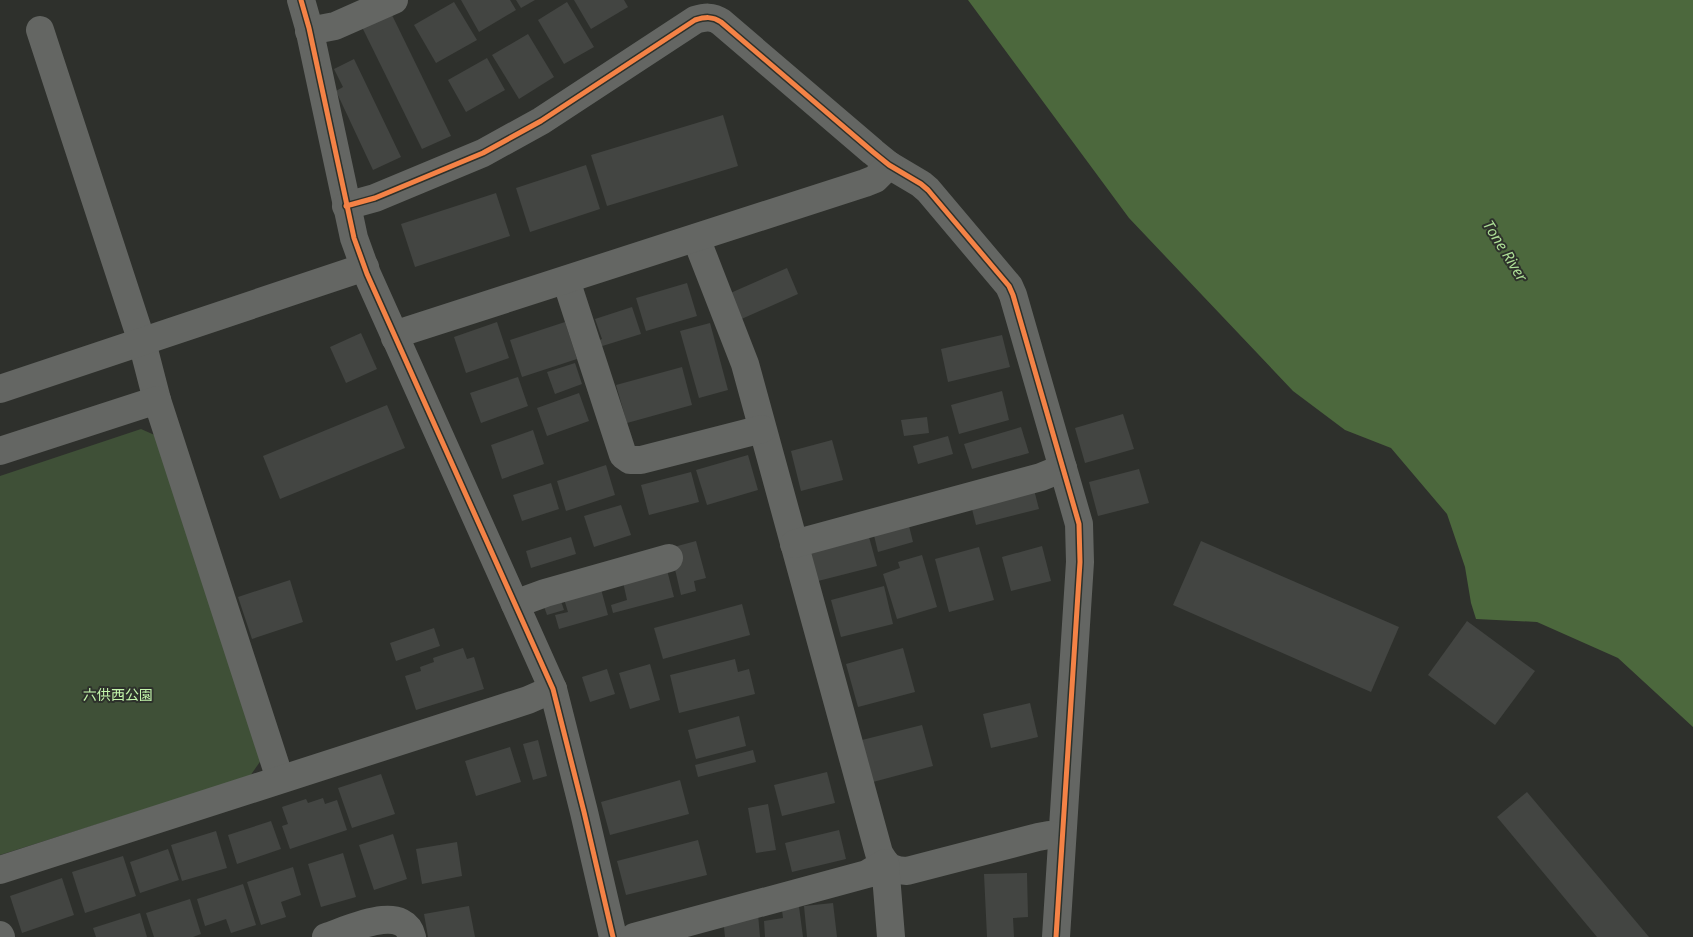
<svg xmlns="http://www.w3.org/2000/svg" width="1693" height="937" font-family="'Open Sans','Noto Sans JP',sans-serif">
	<rect width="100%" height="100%" fill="#2e302c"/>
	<path fill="#3f5037" d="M 141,429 L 159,437 L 262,759 L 250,776 L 0,855 L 0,476 Z"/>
	<path fill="#4c683d" d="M 968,0 L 1693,0 L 1693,727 L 1618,658 L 1537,622 L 1476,619 L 1471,603 L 1465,567 L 1447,514 L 1391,448 L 1345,430 L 1293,391 L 1129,218 Z"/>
	<g fill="#434542">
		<path d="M 461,0 L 510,0 L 516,10 L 479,32 Z"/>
		<path d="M 516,0 L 535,0 L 521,8 Z"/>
		<path d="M 574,0 L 624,0 L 628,7 L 591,29 Z"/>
		<path d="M 454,2 L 477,40 L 436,63 L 414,25 Z"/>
		<path d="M 567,2 L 594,47 L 564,64 L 538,20 Z"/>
		<path d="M 390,11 L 451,136 L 422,149 L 361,25 Z"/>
		<path d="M 528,34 L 554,77 L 519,99 L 492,55 Z"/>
		<path d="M 487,58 L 505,90 L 466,112 L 448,80 Z"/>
		<path d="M 354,59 L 401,157 L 373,170 L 336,91 L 343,87 L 334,69 Z"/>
		<path d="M 723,115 L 738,166 L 607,206 L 591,155 Z"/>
		<path d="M 586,165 L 600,209 L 530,232 L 516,188 Z"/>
		<path d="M 496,193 L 510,236 L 415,267 L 401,224 Z"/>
		<path d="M 787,268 L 798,294 L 737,321 L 726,295 Z"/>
		<path d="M 687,283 L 697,316 L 646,331 L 636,298 Z"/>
		<path d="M 632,307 L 641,334 L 596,348 L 594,342 L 602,339 L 595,319 Z"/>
		<path d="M 497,322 L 509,358 L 466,373 L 454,337 Z"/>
		<path d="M 565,322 L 577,359 L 522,377 L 510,340 Z"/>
		<path d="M 710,323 L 728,390 L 699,398 L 680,331 Z"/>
		<path d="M 361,333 L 377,369 L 346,383 L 330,347 Z"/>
		<path d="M 1002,335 L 1010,367 L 948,382 L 941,349 Z"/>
		<path d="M 575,363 L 582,384 L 555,394 L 547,372 Z"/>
		<path d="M 682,367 L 692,405 L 627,423 L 616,385 Z"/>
		<path d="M 518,377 L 528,406 L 481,423 L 470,393 Z"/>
		<path d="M 1002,391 L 1009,420 L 959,434 L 951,405 Z"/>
		<path d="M 579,393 L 589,421 L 547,436 L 537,408 Z"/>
		<path d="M 387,405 L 405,448 L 280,499 L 263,456 Z"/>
		<path d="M 1123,414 L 1134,449 L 1085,463 L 1075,428 Z"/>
		<path d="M 927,417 L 929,433 L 904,436 L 901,420 Z"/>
		<path d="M 1021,427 L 1029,453 L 972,469 L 964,444 Z"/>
		<path d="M 533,430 L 544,464 L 502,479 L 491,445 Z"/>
		<path d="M 948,436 L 953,454 L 918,464 L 913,446 Z"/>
		<path d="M 832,440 L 843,480 L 801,491 L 791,451 Z"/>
		<path d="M 748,455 L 758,490 L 707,505 L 696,470 Z"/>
		<path d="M 606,465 L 615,495 L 566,511 L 557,481 Z"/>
		<path d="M 1139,469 L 1149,503 L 1098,516 L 1089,482 Z"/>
		<path d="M 691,472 L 699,502 L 649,515 L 641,485 Z"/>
		<path d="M 551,483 L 559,509 L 522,521 L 513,495 Z"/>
		<path d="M 1033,486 L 1039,509 L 976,525 L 970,501 Z"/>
		<path d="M 621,505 L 631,535 L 594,547 L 584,516 Z"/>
		<path d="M 907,518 L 913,542 L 878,552 L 872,527 Z"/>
		<path d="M 571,537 L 576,554 L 531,568 L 526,551 Z"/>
		<path d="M 869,537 L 877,566 L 818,581 L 810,552 Z"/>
		<path d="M 696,541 L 706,578 L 694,581 L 696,591 L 681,595 L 670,548 Z"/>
		<path d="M 1201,541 L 1399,627 L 1371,692 L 1173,605 Z"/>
		<path d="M 1042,546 L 1051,581 L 1011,591 L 1002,557 Z"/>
		<path d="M 979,547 L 994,600 L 949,612 L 935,559 Z"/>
		<path d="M 922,555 L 937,607 L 897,619 L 883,574 L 900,568 L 898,562 Z"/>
		<path d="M 667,570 L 674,597 L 613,613 L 611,605 L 627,600 L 623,582 Z"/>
		<path d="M 290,580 L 303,622 L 252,639 L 238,597 Z"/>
		<path d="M 884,586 L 893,624 L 841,637 L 831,600 Z"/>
		<path d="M 601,589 L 608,615 L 559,629 L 555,615 L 568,612 L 564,599 Z"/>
		<path d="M 541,598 L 560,598 L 564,610 L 547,615 Z"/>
		<path d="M 742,604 L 750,635 L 663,659 L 654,628 Z"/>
		<path d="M 1467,621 L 1535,671 L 1495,725 L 1428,675 Z"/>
		<path d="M 434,628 L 440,646 L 396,661 L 390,643 Z"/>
		<path d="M 463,648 L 467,659 L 474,657 L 484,689 L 416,710 L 405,676 L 421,671 L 420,667 L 434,662 L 433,658 Z"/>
		<path d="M 903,648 L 915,692 L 858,707 L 846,664 Z"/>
		<path d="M 735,659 L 738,672 L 749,669 L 755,694 L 679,713 L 670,675 Z"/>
		<path d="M 650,664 L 660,700 L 630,709 L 619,673 Z"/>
		<path d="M 607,669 L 615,694 L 590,702 L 582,677 Z"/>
		<path d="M 1030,703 L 1038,737 L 991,748 L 983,714 Z"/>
		<path d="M 739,716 L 746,746 L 696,759 L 688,730 Z"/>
		<path d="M 922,725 L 933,766 L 873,782 L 862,740 Z"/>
		<path d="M 538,740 L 547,776 L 533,780 L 523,744 Z"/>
		<path d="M 510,747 L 521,782 L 476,796 L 465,761 Z"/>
		<path d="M 753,750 L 756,762 L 698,777 L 695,765 Z"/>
		<path d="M 827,772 L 835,803 L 782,816 L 774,785 Z"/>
		<path d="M 381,774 L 395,814 L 352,828 L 338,788 Z"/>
		<path d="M 680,780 L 689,814 L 610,835 L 601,802 Z"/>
		<path d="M 1527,792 L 1649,937 L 1597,937 L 1497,817 Z"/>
		<path d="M 323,798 L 325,804 L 337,800 L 347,830 L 290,849 L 282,826 L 288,824 L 282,807 L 306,799 L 308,803 Z"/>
		<path d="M 768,804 L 776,850 L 756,853 L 748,808 Z"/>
		<path d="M 271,821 L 281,849 L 237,864 L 228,835 Z"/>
		<path d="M 839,830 L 846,859 L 792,872 L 785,843 Z"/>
		<path d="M 216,831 L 227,868 L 182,881 L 171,845 Z"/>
		<path d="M 393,834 L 407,879 L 374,890 L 359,845 Z"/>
		<path d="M 698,840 L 707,875 L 626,895 L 617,861 Z"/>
		<path d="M 457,842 L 462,876 L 422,884 L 416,849 Z"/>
		<path d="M 168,849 L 179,880 L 140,893 L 130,862 Z"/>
		<path d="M 343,853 L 356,897 L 321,907 L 308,864 Z"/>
		<path d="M 123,856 L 136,896 L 85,913 L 72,872 Z"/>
		<path d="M 293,867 L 301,895 L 281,902 L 286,917 L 261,925 L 247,882 Z"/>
		<path d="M 1027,873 L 1028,917 L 1013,918 L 1014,937 L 987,937 L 984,874 Z"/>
		<path d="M 62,878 L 74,915 L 22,933 L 10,896 Z"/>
		<path d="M 243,884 L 256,925 L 231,933 L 226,919 L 205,926 L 197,899 Z"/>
		<path d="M 190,899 L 201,934 L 193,937 L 154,937 L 146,913 Z"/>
		<path d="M 798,899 L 803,937 L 765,937 L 764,921 L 783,918 L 781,902 Z"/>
		<path d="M 833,903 L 837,937 L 807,937 L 804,906 Z"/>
		<path d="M 469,906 L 475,937 L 428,937 L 424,914 Z"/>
		<path d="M 140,913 L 147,937 L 96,937 L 93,928 Z"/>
		<path d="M 758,914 L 760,937 L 725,937 L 723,918 Z"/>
	</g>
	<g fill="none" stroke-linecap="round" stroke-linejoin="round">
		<g stroke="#646663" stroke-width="28">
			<path d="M 301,0 L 309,28 L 354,238 L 367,274 L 553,689 L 584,812 L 613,937"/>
			<path d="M 40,30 L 142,342 L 157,400"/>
			<path d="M 309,31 L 335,26 L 394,0"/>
			<path d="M 346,206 L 375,198 L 483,153 L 541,121 L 695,20 C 705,17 712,16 721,22 L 873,152 L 889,165 L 921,184 L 928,190 L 1009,286 L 1013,295 L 1079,524 L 1080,562 L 1056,937"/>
			<path d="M 696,238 L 745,364 L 879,853 C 887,867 891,870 907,871 L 1038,837 L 1049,835 L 1061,837"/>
			<path d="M 566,280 L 623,455 L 630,460 L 641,460 L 762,429"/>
			<path d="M 395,338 L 406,331 L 865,183 L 875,179 L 889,165"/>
			<path d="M 0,389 L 365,267"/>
			<path d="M 0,451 L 157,400 L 280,779"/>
			<path d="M 794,544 L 1041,477 L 1063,468"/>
			<path d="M 515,604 L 545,593 L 669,558"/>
			<path d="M 0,870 L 528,700 L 553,689"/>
			<path d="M 0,935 L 1,937"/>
			<path d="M 326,937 C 348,930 404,902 412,937"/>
			<path d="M 634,937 L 867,874 L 885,863 L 891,937"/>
		</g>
		<g stroke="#2d312b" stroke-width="8">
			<g id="cycleway">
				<path d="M 301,0 L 309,28 L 354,238 L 367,274 L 553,689 L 584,812 L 613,937"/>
				<path d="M 346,206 L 375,198 L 483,153 L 541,121 L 695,20 C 705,17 712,16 721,22 L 873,152 L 889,165 L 921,184 L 928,190 L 1009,286 L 1013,295 L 1079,524 L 1080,562 L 1056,937"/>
			</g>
		</g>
		<use href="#cycleway" stroke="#f48246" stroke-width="5"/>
	</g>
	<g text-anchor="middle" stroke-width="4" stroke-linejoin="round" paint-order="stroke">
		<g font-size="14" fill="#c3f5ab" stroke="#2d312b">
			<text x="118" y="700">六供西公園</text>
		</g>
		<g font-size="15" font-style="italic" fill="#aee097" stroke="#2d312b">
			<text transform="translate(1505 251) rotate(58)" y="5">Tone River</text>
		</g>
	</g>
</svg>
